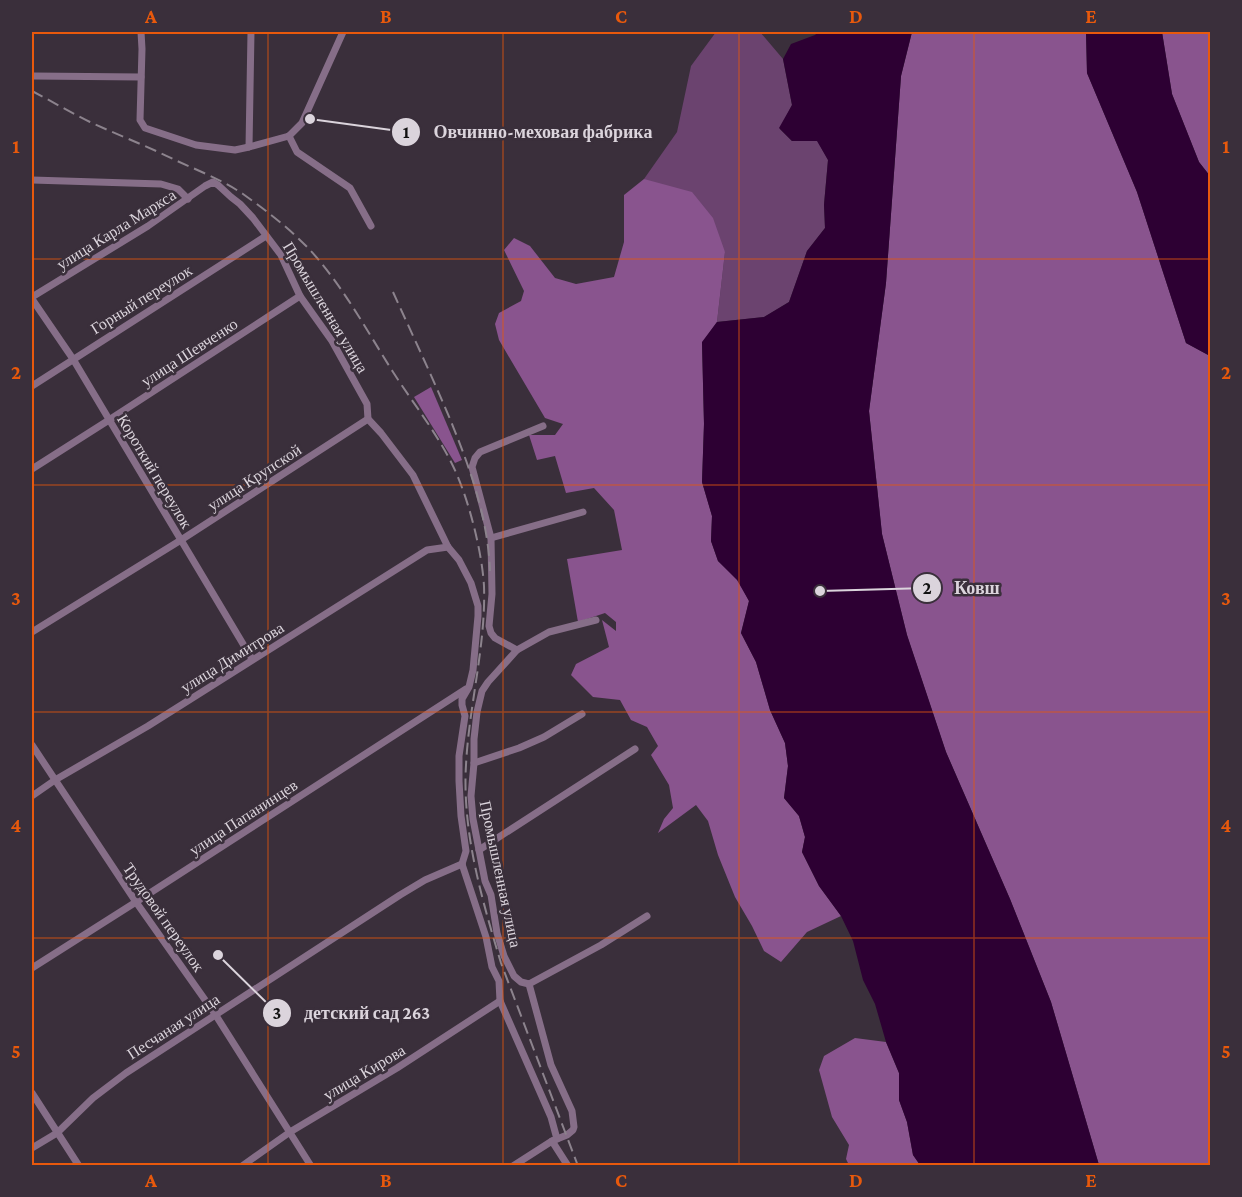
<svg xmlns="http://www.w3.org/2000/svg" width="1242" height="1197" font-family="'Crimson Pro',serif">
	<rect width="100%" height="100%" fill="#3a2f3b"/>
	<path fill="#6b436f" d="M 716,32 L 760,32 L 783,59 L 792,105 L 780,129 L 792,141 L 817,140 L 828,160 L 824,204 L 825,228 L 807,251 L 789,302 L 764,317 L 717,322 L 725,252 L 644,179 L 677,132 L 691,66 Z"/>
	<g fill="#89548e">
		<path d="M 912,32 L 1086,32 L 1087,73 L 1137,192 L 1186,343 L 1210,356 L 1210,1165 L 1099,1165 L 1051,1002 L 1010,899 L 946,752 L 907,635 L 882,534 L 869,411 L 886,283 L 901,76 Z"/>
		<path d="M 1162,32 L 1210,32 L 1210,176 L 1199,162 L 1172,94 Z"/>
		<path d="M 644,179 L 692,192 L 713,218 L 725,252 L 717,322 L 702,343 L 704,424 L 702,482 L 712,516 L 711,541 L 718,561 L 738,580 L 749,601 L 741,633 L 756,662 L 770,710 L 785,743 L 788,766 L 784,798 L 799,816 L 805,837 L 802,852 L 819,886 L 841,916 L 807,932 L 781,962 L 764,951 L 752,926 L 735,897 L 718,855 L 708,821 L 696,805 L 658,833 L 664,819 L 673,808 L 669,785 L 651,755 L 658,746 L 647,727 L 631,720 L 620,700 L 593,697 L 571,675 L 576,664 L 609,647 L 602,620 L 616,631 L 616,622 L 605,613 L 578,622 L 567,559 L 622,550 L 614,510 L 594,488 L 566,493 L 555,456 L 537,460 L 529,435 L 555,435 L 563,424 L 545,418 L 499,340 L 495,324 L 499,313 L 521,301 L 524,291 L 504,250 L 514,238 L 530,246 L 555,278 L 576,284 L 614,277 L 624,242 L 624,195 Z"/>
		<path d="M 431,387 L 462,460 L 455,463 L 414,397 Z"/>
		<path d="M 855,1038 L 886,1042 L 899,1073 L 899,1100 L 907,1122 L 913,1155 L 920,1165 L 849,1165 L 846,1159 L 849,1145 L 832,1117 L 819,1070 L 824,1056 Z"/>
	</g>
	<g fill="#2d0033">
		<path d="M 818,32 L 912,32 L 901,76 L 886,283 L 869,411 L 882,534 L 907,635 L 946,752 L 1010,899 L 1051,1002 L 1099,1165 L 920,1165 L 913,1155 L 907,1122 L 899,1100 L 899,1073 L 886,1042 L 875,1004 L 863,980 L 853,941 L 841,916 L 819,886 L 802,852 L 805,837 L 799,816 L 784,798 L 788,766 L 785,743 L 770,710 L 756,662 L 741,633 L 749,601 L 737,580 L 718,561 L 711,541 L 712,516 L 702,482 L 704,424 L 702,342 L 717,322 L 764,317 L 789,302 L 807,251 L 825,228 L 824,205 L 828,160 L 817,141 L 792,141 L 779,128 L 792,105 L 783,59 L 791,44 L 815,35 Z"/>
		<path d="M 1086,32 L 1162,32 L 1172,94 L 1199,162 L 1210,176 L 1210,356 L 1186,343 L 1137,192 L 1087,73 Z"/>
	</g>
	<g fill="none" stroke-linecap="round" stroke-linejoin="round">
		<g stroke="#866e88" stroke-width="7">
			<path d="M 141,32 L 142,49 L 140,120 L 145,128 L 196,145 L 235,150 L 249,147"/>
			<path d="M 251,32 L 249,147 L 289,136"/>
			<path d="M 33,76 L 141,77"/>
			<path d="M 289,136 L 297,152 L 350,188 L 371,226"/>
			<path d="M 289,136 L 302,123 L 343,32"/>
			<path d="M 32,180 L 161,184 L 178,189 L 188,199"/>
			<path d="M 32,297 L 148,226 L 205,186 L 213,182 L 218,185 L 231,197 L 240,204 L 253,218 L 281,255 L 300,296 L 332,341 L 367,404 L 368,419 L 381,433 L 413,475 L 448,547 L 459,560 L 471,583 L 478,606 L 478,616 L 473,670 L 469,687 L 462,699 L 462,705 L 465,716 L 459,756 L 459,781 L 461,816 L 466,851 L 462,864"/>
			<path d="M 32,299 L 73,359 L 252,659"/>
			<path d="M 32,386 L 266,236"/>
			<path d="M 32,469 L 109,420 L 300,296"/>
			<path d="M 491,538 L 583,512"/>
			<path d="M 32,632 L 181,540 L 368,419"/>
			<path d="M 517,650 L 549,632 L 596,620"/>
			<path d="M 32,745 L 136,902 L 215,1014 L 311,1166"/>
			<path d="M 474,763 L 519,748 L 544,737 L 582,714"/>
			<path d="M 32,796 L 55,780 L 148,726 L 427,550 L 448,547"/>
			<path d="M 479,850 L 635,749"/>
			<path d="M 462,864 L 486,937 L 492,967 L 499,981 L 500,1001 L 551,1117 L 557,1139"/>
			<path d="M 32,968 L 136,902 L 466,689"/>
			<path d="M 529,984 L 521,982 L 514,976 L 504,956 L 497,933 L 491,895 L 485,881 L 473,819 L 471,796 L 474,763 L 474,739 L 477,712 L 482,691 L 488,682 L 517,650 L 495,638 L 491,633 L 489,626 L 492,594 L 491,538 L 472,467 L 475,458 L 480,452 L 543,426"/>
			<path d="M 529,984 L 601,945 L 647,916"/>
			<path d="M 32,1093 L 79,1166"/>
			<path d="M 552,1141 L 568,1166"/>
			<path d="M 32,1148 L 57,1133 L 93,1098 L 126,1073 L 400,895 L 425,880 L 462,864"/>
			<path d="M 242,1166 L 290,1132 L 397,1068 L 500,1001"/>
			<path d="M 513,1166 L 552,1141 L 567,1135 L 573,1130 L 574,1127 L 572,1111 L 551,1065 L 529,984"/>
		</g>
		<g stroke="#8c838d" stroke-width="2" stroke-dasharray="12 6" stroke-linecap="butt">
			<path d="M 32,91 C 51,101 70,112 90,122 C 118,135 147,146 175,160 C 197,170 222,180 243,194 C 267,211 290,229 310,250 C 343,286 367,331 393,372 C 413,403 436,432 452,464 C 468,496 482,551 484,586 C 486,646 469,705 466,765 C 462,832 482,900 501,963 L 578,1166"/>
			<path d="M 393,292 C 412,334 432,376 450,419 C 470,468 488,518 490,571"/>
		</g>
	</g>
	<path fill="none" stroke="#e8590c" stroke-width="1.5" stroke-opacity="0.55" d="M 268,32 L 268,1166M 503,32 L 503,1166M 739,32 L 739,1166M 974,32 L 974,1166M 32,259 L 1210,259M 32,485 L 1210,485M 32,712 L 1210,712M 32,938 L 1210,938"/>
	<g text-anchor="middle" stroke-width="5" stroke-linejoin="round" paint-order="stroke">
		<g font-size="16" fill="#dbd4dc" stroke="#3a2f3b">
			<text transform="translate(116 229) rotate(-32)" y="6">улица Карла Маркса</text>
			<text transform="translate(141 299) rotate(-32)" y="6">Горный переулок</text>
			<text transform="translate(326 307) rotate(59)" y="6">Промышленная улица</text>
			<text transform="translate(189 352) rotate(-33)" y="6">улица Шевченко</text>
			<text transform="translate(155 471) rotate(59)" y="6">Короткий переулок</text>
			<text transform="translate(254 477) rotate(-33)" y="6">улица Крупской</text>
			<text transform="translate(232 657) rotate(-32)" y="6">улица Димитрова</text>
			<text transform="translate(243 817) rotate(-33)" y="6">улица Папанинцев</text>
			<text transform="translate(501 874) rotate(78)" y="6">Промышленная улица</text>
			<text transform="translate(164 917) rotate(55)" y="6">Трудовой переулок</text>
			<text transform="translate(173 1026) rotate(-33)" y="6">Песчаная улица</text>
			<text transform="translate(364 1072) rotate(-31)" y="6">улица Кирова</text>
		</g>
	</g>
	<path fill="none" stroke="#dbd4dc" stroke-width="2" d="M310 119L406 132M820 591L927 588M218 955L277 1013"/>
	<g fill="#dbd4dc" stroke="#3a2f3b" stroke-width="2">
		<circle cx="310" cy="119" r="6"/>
		<circle cx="820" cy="591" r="6"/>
		<circle cx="218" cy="955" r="6"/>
		<circle cx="406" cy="132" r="15"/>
		<circle cx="927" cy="588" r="15"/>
		<circle cx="277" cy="1013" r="15"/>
	</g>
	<g font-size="18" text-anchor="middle" font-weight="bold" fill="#111">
		<text x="406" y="138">1</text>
		<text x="927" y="594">2</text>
		<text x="277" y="1019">3</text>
	</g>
	<g font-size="18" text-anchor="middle" font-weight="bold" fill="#dbd4dc" stroke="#3a2f3b" stroke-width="5" stroke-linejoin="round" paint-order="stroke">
		<text x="543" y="138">Овчинно-меховая фабрика</text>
		<text x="977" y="594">Ковш</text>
		<text x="367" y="1019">детский сад 263</text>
	</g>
	<rect width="1242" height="1197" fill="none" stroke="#3a2f3b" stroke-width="66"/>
	<rect x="33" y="33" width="1176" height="1131" fill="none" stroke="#e8590c" stroke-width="2"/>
	<g font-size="20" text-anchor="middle" font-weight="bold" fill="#e8590c">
		<text x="151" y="23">A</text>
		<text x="386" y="23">B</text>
		<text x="621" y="23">C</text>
		<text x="856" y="23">D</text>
		<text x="1091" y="23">E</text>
		<text x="16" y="153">1</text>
		<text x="1226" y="153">1</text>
		<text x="16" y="379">2</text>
		<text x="1226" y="379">2</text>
		<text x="16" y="605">3</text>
		<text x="1226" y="605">3</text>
		<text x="16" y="832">4</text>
		<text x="1226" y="832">4</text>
		<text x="16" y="1058">5</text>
		<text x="1226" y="1058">5</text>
		<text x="151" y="1187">A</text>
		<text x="386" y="1187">B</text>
		<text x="621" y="1187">C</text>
		<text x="856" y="1187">D</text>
		<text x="1091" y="1187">E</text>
	</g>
</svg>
